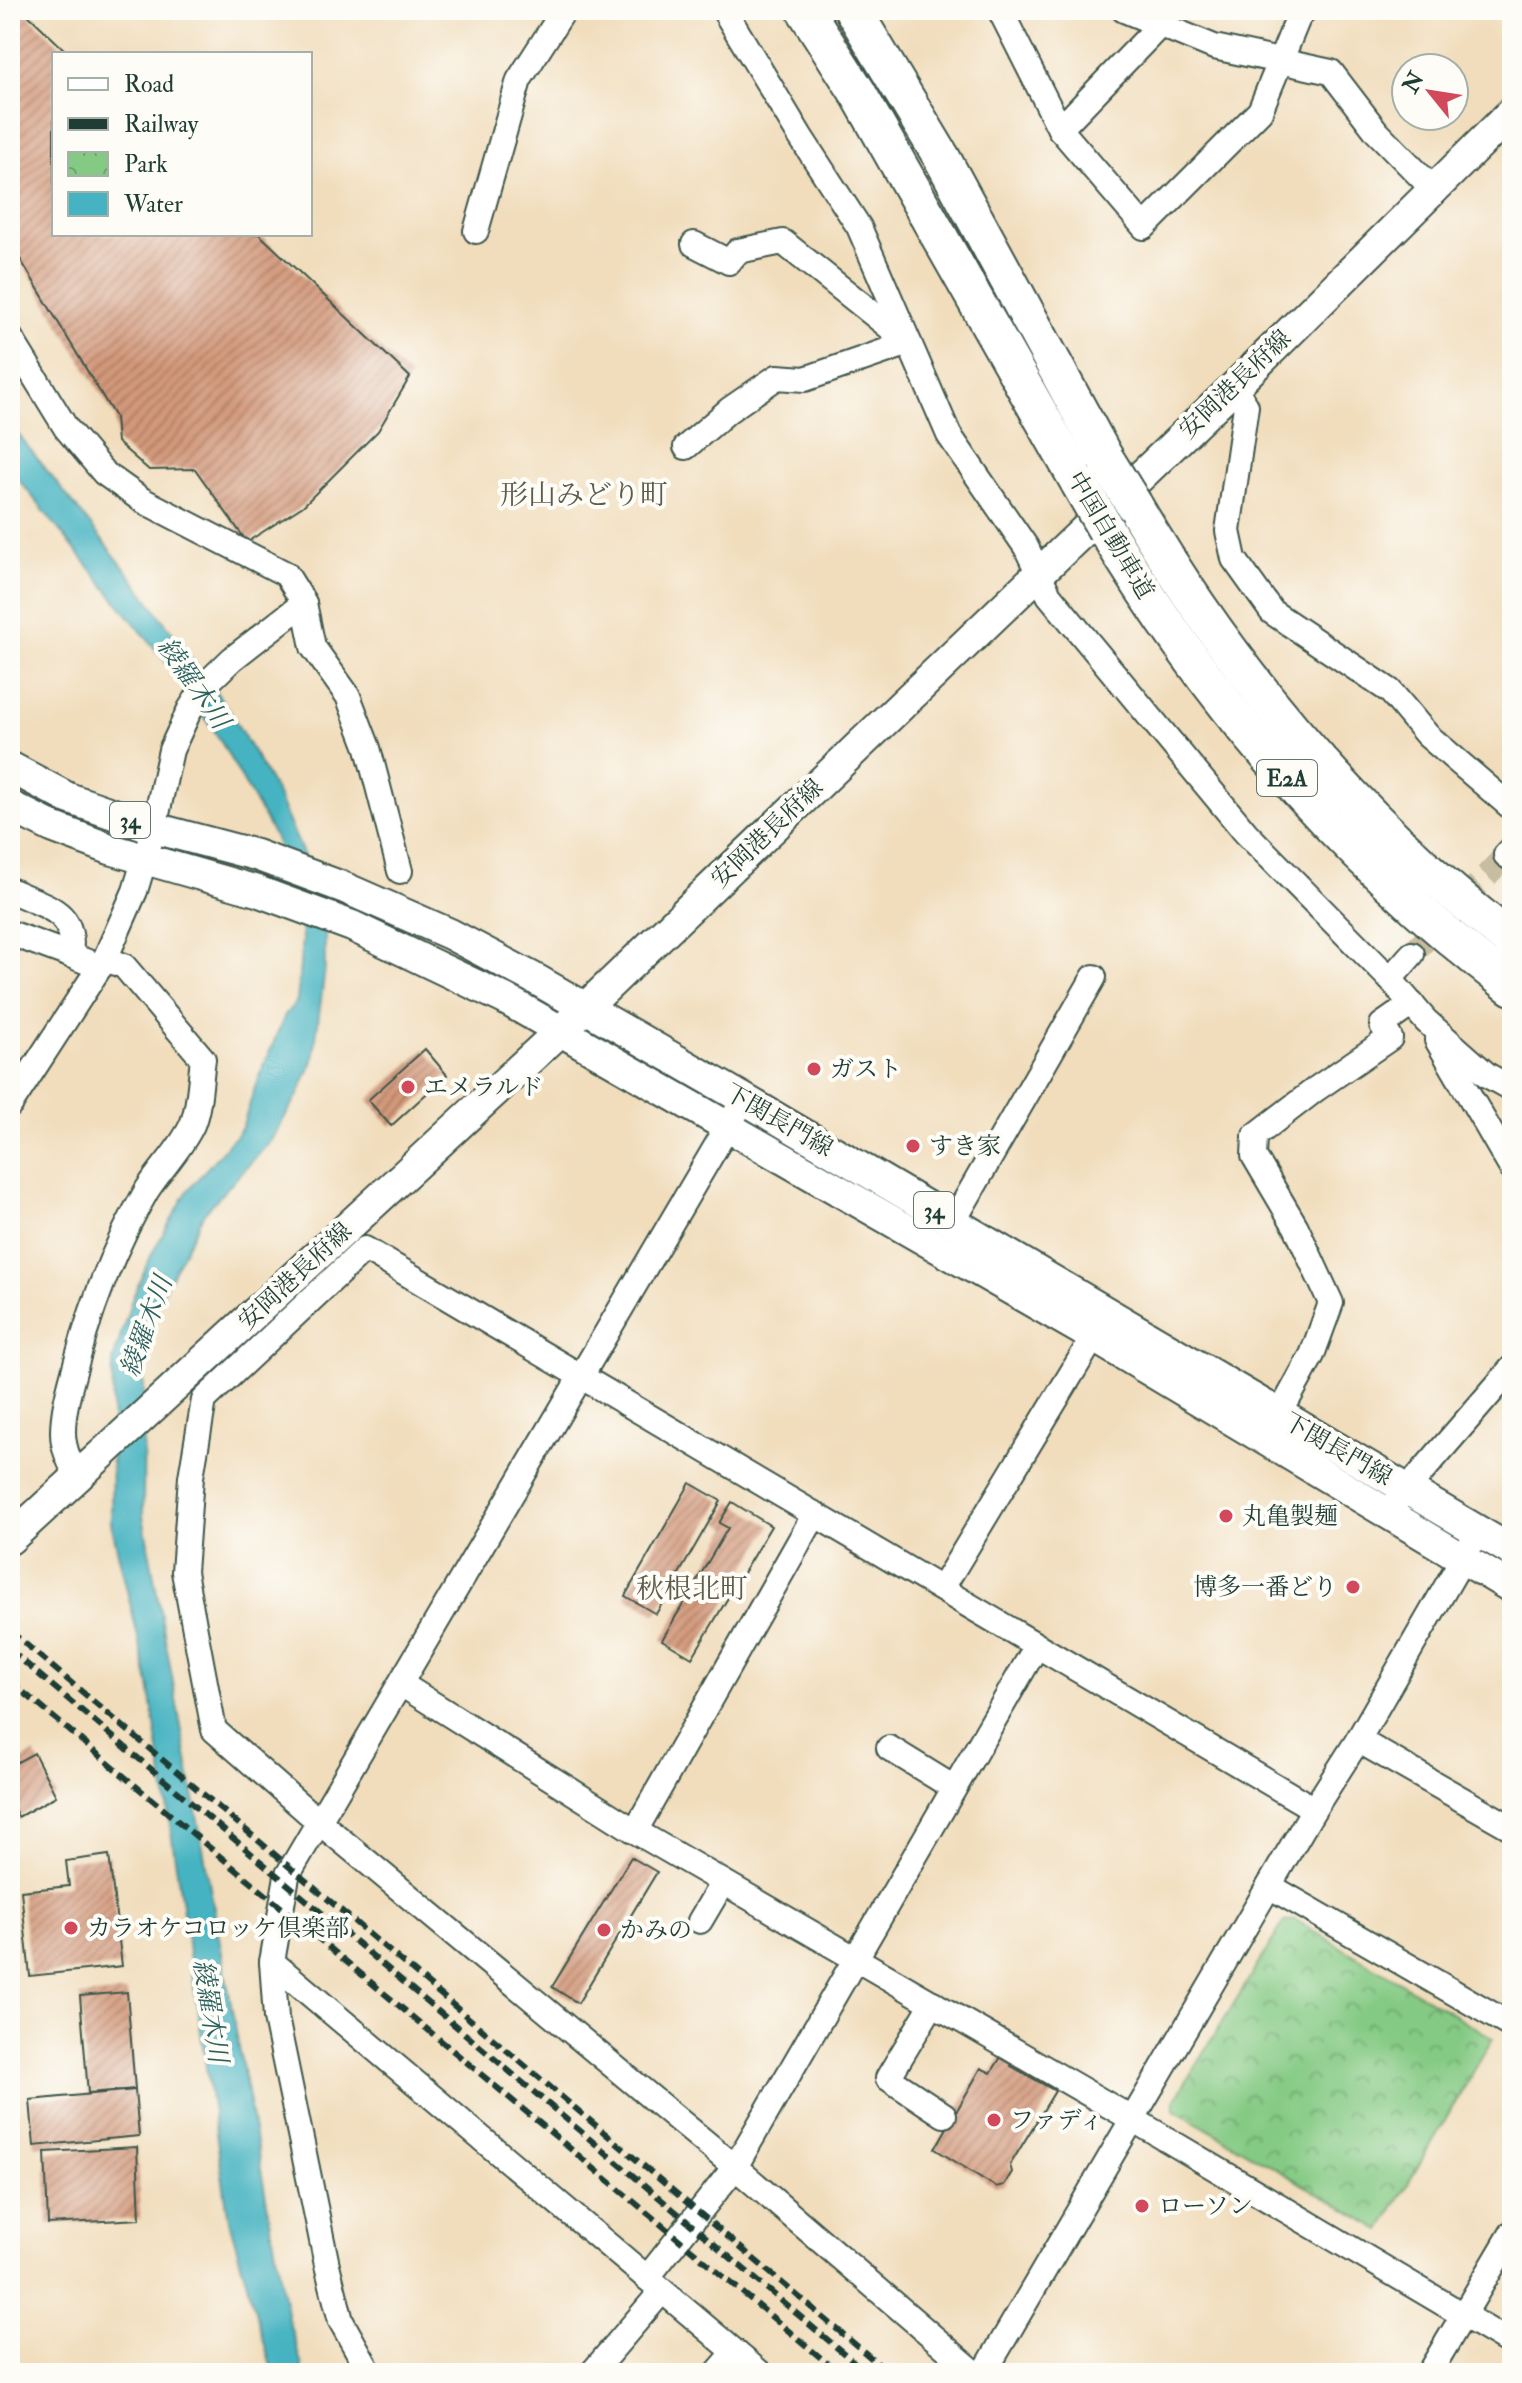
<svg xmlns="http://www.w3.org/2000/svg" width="1522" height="2383" font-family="'IM FELL Double Pica','Noto Serif JP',serif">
	<defs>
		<pattern id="park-crowns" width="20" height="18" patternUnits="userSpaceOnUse" patternTransform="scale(2)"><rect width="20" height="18" fill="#85ca84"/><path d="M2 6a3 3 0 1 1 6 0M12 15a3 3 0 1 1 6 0" fill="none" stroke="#6ca56d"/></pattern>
		<pattern id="building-hatch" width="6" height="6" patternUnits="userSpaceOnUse" patternTransform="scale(2)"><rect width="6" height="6" fill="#d3987a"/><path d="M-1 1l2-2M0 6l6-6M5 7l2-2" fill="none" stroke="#ab7d65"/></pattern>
	</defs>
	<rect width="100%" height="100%" fill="#fdfcf7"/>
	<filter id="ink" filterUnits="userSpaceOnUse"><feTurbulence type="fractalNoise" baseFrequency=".0125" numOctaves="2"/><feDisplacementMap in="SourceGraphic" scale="16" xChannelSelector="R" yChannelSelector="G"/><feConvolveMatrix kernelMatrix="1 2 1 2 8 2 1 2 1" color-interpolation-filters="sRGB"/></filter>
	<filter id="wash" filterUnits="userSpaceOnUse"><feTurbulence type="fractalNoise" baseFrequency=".006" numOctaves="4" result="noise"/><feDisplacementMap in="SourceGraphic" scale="32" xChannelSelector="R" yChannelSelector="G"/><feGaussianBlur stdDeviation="1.8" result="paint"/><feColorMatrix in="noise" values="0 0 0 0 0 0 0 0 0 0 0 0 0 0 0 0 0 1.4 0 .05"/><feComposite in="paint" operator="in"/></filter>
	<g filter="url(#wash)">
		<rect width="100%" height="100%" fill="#f1ddbc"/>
		<path fill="url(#park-crowns)" stroke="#52845c" stroke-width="2" d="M 1294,1919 L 1493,2038 L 1381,2230 L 1175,2110 L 1174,2101 L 1284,1922 Z"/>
		<path fill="#45b3c1" stroke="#32787a" stroke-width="2" d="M 10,424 L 134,580 L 229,710 L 275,790 L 318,888 L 325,931 L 325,969 L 313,1061 L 297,1097 L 270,1142 L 204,1213 L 154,1309 L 144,1367 L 143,1516 L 288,2319 L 304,2373 L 273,2373 L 229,2221 L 149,1684 L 111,1523 L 113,1361 L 131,1302 L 150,1257 L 188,1190 L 242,1128 L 255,1087 L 285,1015 L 297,1001 L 302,939 L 298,898 L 274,836 L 220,740 L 174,672 L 10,469 Z"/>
		<g id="blocks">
			<g fill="url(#building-hatch)">
				<path d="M 10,10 L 23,10 L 69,54 L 54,54 L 54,234 L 259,234 L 410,377 L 378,431 L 303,506 L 247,542 L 195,469 L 149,470 L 117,442 L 115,417 L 10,242 Z"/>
				<path d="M 425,1049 L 447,1075 L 391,1126 L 368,1100 Z"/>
				<path d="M 690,1483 L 721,1501 L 656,1614 L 625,1596 Z"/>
				<path d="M 732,1502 L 771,1526 L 692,1658 L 662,1640 L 728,1528 L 719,1523 Z"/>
				<path d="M 34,1753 L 56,1796 L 18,1817 L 10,1801 L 10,1766 Z"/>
				<path d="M 109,1855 L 122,1966 L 30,1976 L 21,1891 L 69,1886 L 66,1861 Z"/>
				<path d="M 631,1857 L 657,1872 L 578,2003 L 552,1987 Z"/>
				<path d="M 127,1992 L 135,2089 L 88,2093 L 80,1996 Z"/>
				<path d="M 1001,2057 L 1013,2063 L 1011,2066 L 1055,2091 L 1010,2165 L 1012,2172 L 1004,2185 L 996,2187 L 935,2149 L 981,2068 L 991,2073 Z"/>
				<path d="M 135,2090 L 139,2136 L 34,2146 L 30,2100 Z"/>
				<path d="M 137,2147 L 140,2219 L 48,2224 L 45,2152 Z"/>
			</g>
		</g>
	</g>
	<g filter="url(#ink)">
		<use href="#blocks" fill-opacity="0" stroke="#3e5548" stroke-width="2"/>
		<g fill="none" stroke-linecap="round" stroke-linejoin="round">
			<path stroke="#c7bda1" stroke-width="24" stroke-dasharray="24 12" stroke-linecap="butt" d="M 1412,954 L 1506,855"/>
			<g stroke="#3e5548" stroke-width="28">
				<g id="minor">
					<path d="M 724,10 L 800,136 L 859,227 L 949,435 L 1026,547 L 1049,595 L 1246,833 L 1390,979 L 1426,1021 L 1487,1075 L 1512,1089"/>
					<path d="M 1000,10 L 1060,129 L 1160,25"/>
					<path d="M 1124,10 L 1214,47 L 1331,72 L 1377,132 L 1433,189"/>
					<path d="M 1060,129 L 1144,227 L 1260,111 L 1298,18 L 1305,10"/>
					<path d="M 476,231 L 519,80 L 564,10"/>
					<path d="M 694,244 L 729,262 L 738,251 L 783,242 L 907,341"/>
					<path d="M 10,337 L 66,428 L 104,473 L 142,500 L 286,574 L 304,603 L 313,647 L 348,696 L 368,748 L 400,871"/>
					<path d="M 1234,387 L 1246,406 L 1228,531 L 1234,559 L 1272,612 L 1390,691 L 1427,735 L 1512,808"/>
					<path d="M 686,447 L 729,410 L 777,377 L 805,379 L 909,343"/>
					<path d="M 1512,849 L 1506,855 L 1512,859"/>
					<path d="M 10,890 C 45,907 77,909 70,955 L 100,967"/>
					<path d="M 10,933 L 70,955"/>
					<path d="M 1390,979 L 1412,954"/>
					<path d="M 1437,1040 L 1512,1169"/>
					<path d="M 10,1105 L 105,959 L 135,891 L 154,828 L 171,750 L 190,709 L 206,684 L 232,659 L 304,603"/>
					<path d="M 953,1222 L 1094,977"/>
					<path d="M 1271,1430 L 1312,1355 L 1331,1303 L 1296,1227 L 1254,1156 L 1255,1136 L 1316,1089 L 1390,1038 L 1382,1025 L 1412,1004"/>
					<path d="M 78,1478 C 70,1463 63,1449 63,1432 C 63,1408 71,1383 77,1360 C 93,1301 116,1243 147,1190 C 161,1168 181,1149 192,1125 C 200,1106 200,1079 203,1059 L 124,966 L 105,959"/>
					<path d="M 1396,1502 L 1512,1368"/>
					<path d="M 942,1588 L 1102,1323"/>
					<path d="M 401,1684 L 635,1831 L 1134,2120 L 1512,2344"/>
					<path d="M 1358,1740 L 1512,1828"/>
					<path d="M 889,1748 L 954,1788"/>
					<path d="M 635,1831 L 815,1514"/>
					<path d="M 1271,1887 L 1512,2026"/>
					<path d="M 700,1921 L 723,1882"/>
					<path d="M 272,1962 L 760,2373"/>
					<path d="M 933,2003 L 888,2078 L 944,2115"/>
					<path d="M 647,2278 L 735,2167 L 1036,1647"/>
					<path d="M 370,2373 L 341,2321 L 327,2265 L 276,2018 L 272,1962 L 287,1876 L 744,1099"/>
					<path d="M 592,2373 L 662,2291"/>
					<path d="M 717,2373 L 735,2352"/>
					<path d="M 975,2373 L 735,2167 L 318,1821 L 214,1730 L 184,1572 L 191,1477 L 204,1400 L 365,1249 L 1314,1809"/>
					<path d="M 984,2373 L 1314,1809 L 1358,1740 L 1479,1530"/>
					<path d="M 1429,2373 L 1512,2233"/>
				</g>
			</g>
			<g stroke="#3e5548" stroke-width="34">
				<g id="major">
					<path d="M 10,767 L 68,798 L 154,828 L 256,855 L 345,888 L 450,934 L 537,980 L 744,1099 L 1512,1551"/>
					<path d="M 10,806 L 52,827 L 110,849 L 257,891 L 352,926 L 505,999 L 1094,1337 L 1512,1588"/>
					<path d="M 10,1539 L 584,1009 L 1234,387 L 1512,112"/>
				</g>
			</g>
			<g stroke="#3e5548" stroke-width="40">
				<g id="highway">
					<path d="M 805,10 L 858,93 L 1079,483"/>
					<path d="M 853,10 L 942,158 L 1105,458"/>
					<path d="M 1134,505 C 1212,639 1310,762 1424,867 C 1452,893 1483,917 1512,942"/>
					<path d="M 1106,530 C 1213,708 1347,861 1512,987"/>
				</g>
			</g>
			<use href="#minor" stroke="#fff" stroke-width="24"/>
			<use href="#major" stroke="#fff" stroke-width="30"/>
			<use href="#highway" stroke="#fff" stroke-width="36"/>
			<g stroke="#1f3d34" stroke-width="6" stroke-dasharray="12 6" stroke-linecap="butt">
				<path d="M 10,1631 L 889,2373"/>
				<path d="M 10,1650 L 867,2373"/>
				<path d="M 10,1681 L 839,2373"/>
			</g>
			<g stroke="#3e5548" stroke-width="40" stroke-linecap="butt">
				<g id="highway-bridge">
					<path d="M 1105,458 L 1134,505"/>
					<path d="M 1079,483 L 1106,530"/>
				</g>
			</g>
			<use href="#highway-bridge" stroke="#fff" stroke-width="36"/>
		</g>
	</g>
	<g fill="#d1495b" stroke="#fdfcf7" stroke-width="3">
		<circle cx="814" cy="1069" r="8"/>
		<circle cx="408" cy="1087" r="8"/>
		<circle cx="913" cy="1146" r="8"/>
		<circle cx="1226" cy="1516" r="8"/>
		<circle cx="1353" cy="1587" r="8"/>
		<circle cx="71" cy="1928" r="8"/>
		<circle cx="604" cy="1930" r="8"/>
		<circle cx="994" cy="2120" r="8"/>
		<circle cx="1142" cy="2206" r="8"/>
	</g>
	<g text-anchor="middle" stroke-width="8" stroke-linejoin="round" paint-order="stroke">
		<g fill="#fdfcf7" stroke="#62766e" stroke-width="2">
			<rect x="1257" y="760" width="60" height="36" rx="6"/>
			<rect x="110" y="802" width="40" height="36" rx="6"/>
			<rect x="914" y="1192" width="40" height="36" rx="6"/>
		</g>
		<g font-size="22" font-weight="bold" fill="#1f3d34">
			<text x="1287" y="786">E2A</text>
			<text x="130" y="828">34</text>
			<text x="934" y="1218">34</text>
		</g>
		<g font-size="24" fill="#1f3d34" stroke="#fdfcf7">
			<text transform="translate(1235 384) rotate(-44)" y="8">安岡港長府線</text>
			<text transform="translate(1111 535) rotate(59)" y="8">中国自動車道</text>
			<text transform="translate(767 833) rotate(-44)" y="8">安岡港長府線</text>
			<text transform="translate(779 1120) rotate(30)" y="8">下関長門線</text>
			<text transform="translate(295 1276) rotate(-43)" y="8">安岡港長府線</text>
			<text transform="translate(1338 1449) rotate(30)" y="8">下関長門線</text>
		</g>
		<g font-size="24" fill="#1f3d34" stroke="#fdfcf7" text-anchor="start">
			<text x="830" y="1077">ガスト</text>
			<text x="424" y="1095">エメラルド</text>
			<text x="929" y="1154">すき家</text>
			<text x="1242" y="1524">丸亀製麺</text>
			<text x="1337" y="1595" text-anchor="end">博多一番どり</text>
			<text x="87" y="1936">カラオケコロッケ倶楽部</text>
			<text x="620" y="1938">かみの</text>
			<text x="1010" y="2128">ファディ</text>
			<text x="1158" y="2214">ローソン</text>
		</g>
		<g font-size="26" font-style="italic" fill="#2a605e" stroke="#fdfcf7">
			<text transform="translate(194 683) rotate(55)" y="9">綾羅木川</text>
			<text transform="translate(146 1326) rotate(-70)" y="9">綾羅木川</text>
			<text transform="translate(211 2011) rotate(81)" y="9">綾羅木川</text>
		</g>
		<g font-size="28" fill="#5e5d4c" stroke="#fdfcf7">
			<text x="584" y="504">形山みどり町</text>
			<text x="692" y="1598">秋根北町</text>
		</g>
	</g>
	<rect width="1522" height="2383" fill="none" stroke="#fdfcf7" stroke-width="40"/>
	<rect x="52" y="52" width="260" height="184" fill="#fdfcf7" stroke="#a4b0a9" stroke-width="2"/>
	<rect x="68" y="78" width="40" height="12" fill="#ffffff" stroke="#a4b0a9" stroke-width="2"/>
	<text x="124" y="92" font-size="24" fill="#1f3d34">Road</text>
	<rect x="68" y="118" width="40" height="12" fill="#1f3d34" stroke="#a4b0a9" stroke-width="2"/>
	<text x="124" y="132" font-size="24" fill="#1f3d34">Railway</text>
	<rect x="68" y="152" width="40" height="24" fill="url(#park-crowns)" stroke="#a4b0a9" stroke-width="2"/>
	<text x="124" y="172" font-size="24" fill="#1f3d34">Park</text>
	<rect x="68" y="192" width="40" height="24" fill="#45b3c1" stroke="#a4b0a9" stroke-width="2"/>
	<text x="124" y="212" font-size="24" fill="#1f3d34">Water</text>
	<g transform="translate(1430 92) rotate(300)"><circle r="38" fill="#fdfcf7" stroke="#a4b0a9" stroke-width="2"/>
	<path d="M0-6L14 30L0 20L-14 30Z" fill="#d1495b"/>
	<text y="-12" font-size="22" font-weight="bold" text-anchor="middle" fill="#1f3d34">N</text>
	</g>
</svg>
